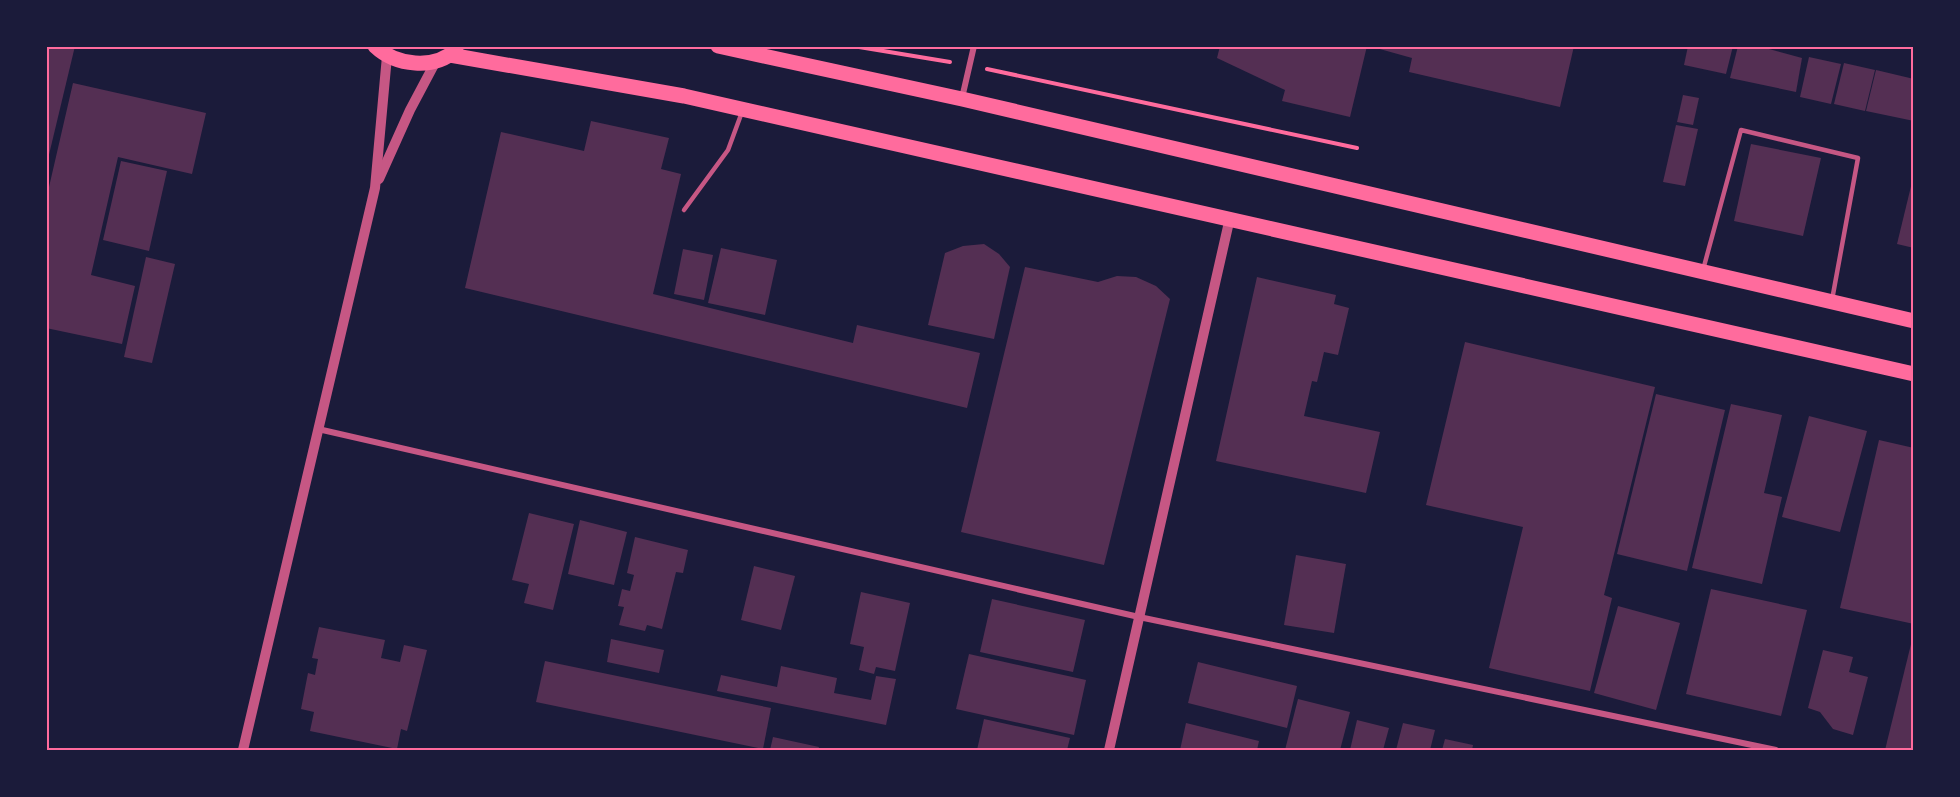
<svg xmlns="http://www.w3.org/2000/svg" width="1960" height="797" font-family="Inter,sans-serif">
	<rect width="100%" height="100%" fill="#1b1b3a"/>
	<g fill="#542f53">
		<path d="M 46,46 L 75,46 L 47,163 L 46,163 Z"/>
		<path d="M 1220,46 L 1367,46 L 1350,117 L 1282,101 L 1285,90 L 1217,58 Z"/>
		<path d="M 1369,46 L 1574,46 L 1560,107 L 1409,72 L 1412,58 Z"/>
		<path d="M 1688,46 L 1733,46 L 1726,74 L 1684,65 Z"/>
		<path d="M 1738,46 L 1758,46 L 1802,58 L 1796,92 L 1730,78 Z"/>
		<path d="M 1809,57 L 1841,64 L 1831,104 L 1800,97 Z"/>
		<path d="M 1844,63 L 1875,70 L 1865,111 L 1834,104 Z"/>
		<path d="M 1876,70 L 1914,79 L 1914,121 L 1866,111 Z"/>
		<path d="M 73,83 L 206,113 L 192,174 L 118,157 L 91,275 L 135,286 L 122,344 L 46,328 L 46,200 Z"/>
		<path d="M 1683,95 L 1699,98 L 1693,125 L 1677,122 Z"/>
		<path d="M 591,121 L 669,138 L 661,169 L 681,174 L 653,294 L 853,343 L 857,325 L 980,353 L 967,408 L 465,288 L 501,132 L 584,151 Z"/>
		<path d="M 1676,125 L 1698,129 L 1685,186 L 1663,182 Z"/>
		<path d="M 1751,144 L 1821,158 L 1803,236 L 1734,221 Z"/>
		<path d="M 121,161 L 167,171 L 149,251 L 103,240 Z"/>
		<path d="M 1913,178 L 1914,178 L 1914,248 L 1897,244 Z"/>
		<path d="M 984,244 L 999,254 L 1010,267 L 994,339 L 928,325 L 945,253 L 963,246 Z"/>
		<path d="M 721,248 L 777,260 L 765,315 L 708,303 Z"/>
		<path d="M 683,249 L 713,255 L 704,300 L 674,294 Z"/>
		<path d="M 146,257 L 175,264 L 152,363 L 124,357 Z"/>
		<path d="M 1025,267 L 1098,282 L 1117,276 L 1136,277 L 1156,286 L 1170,299 L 1104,565 L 961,532 Z"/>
		<path d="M 1257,277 L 1336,295 L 1334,304 L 1349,308 L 1338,355 L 1324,352 L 1317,382 L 1312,381 L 1304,416 L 1380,432 L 1366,493 L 1216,461 Z"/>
		<path d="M 1465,342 L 1655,387 L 1604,595 L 1612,598 L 1590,691 L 1489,668 L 1523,527 L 1426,505 Z"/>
		<path d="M 1656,394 L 1725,410 L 1687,571 L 1617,554 Z"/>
		<path d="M 1731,404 L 1782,415 L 1764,493 L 1782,497 L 1762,584 L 1692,568 Z"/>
		<path d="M 1809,416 L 1867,431 L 1840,532 L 1782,517 Z"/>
		<path d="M 1879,440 L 1914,448 L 1914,624 L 1840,608 Z"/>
		<path d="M 529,513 L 574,524 L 553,610 L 524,603 L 529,584 L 512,580 Z"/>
		<path d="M 580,520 L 627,532 L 614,585 L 568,574 Z"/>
		<path d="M 635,537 L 688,550 L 683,573 L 676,572 L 662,629 L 647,625 L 645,631 L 619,625 L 624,607 L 618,606 L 622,589 L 630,591 L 634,575 L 627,573 Z"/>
		<path d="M 1296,555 L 1346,564 L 1334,633 L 1284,625 Z"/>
		<path d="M 754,566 L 795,576 L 781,630 L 741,620 Z"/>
		<path d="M 1711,589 L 1807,610 L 1781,716 L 1686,694 Z"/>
		<path d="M 861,592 L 910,603 L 895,671 L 876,667 L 874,674 L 859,670 L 864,647 L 850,644 Z"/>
		<path d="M 992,599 L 1085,620 L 1073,672 L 980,652 Z"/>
		<path d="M 1618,606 L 1680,623 L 1656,710 L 1594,693 Z"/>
		<path d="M 319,627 L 385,640 L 381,658 L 400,662 L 404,645 L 427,650 L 407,731 L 401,729 L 397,749 L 310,731 L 314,712 L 301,709 L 308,673 L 315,675 L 318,659 L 312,658 Z"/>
		<path d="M 1913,636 L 1914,750 L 1885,750 Z"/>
		<path d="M 611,639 L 664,650 L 659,673 L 607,662 Z"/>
		<path d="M 1823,650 L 1853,657 L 1849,672 L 1868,677 L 1853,735 L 1833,729 L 1820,712 L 1808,708 Z"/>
		<path d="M 969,654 L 1086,680 L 1074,735 L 956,709 Z"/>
		<path d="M 545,661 L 771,708 L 763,749 L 536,702 Z"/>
		<path d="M 1198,662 L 1297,686 L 1287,728 L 1188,703 Z"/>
		<path d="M 781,666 L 837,678 L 834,693 L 871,700 L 876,676 L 896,679 L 886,725 L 717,691 L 721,675 L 777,687 Z"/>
		<path d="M 1298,699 L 1350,712 L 1340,750 L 1285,750 Z"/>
		<path d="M 984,719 L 1070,738 L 1067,750 L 977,750 Z"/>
		<path d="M 1357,720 L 1389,728 L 1383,750 L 1350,750 Z"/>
		<path d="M 1186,723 L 1259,741 L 1257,750 L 1180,750 Z"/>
		<path d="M 1403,723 L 1435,730 L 1430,750 L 1396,750 Z"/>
		<path d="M 773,737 L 819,747 L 818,750 L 770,750 Z"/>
		<path d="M 1445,739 L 1473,745 L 1472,750 L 1442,750 Z"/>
	</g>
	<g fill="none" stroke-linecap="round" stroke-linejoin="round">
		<g stroke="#ff6b9d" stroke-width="4">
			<path d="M 853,46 L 950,62"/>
			<path d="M 987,69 L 1357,148"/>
		</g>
		<g stroke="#c65784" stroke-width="4.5">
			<path d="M 684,210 L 728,150 L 742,112"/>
			<path d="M 1703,270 L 1741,130 L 1858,158 L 1832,300"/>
		</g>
		<g stroke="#c65784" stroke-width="6">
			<path d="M 962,98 L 974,46"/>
			<path d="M 318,429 L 1139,617 L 1776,750"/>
		</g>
		<g stroke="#c65784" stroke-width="10">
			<path d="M 379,179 L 410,110 L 436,61"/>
			<path d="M 243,750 L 375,188 L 387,56"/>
			<path d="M 1109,750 L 1229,222"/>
		</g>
		<g stroke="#ff6b9d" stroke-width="15">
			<path d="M 375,46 C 396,66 434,70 456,50"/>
			<path d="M 718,46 L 962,99 L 1914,321"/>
			<path d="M 450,55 L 684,96 L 1914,374"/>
		</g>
	</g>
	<rect width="1960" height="797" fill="none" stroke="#1b1b3a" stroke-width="96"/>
	<rect x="48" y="48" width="1864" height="701" fill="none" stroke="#ff6b9d" stroke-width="2"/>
</svg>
